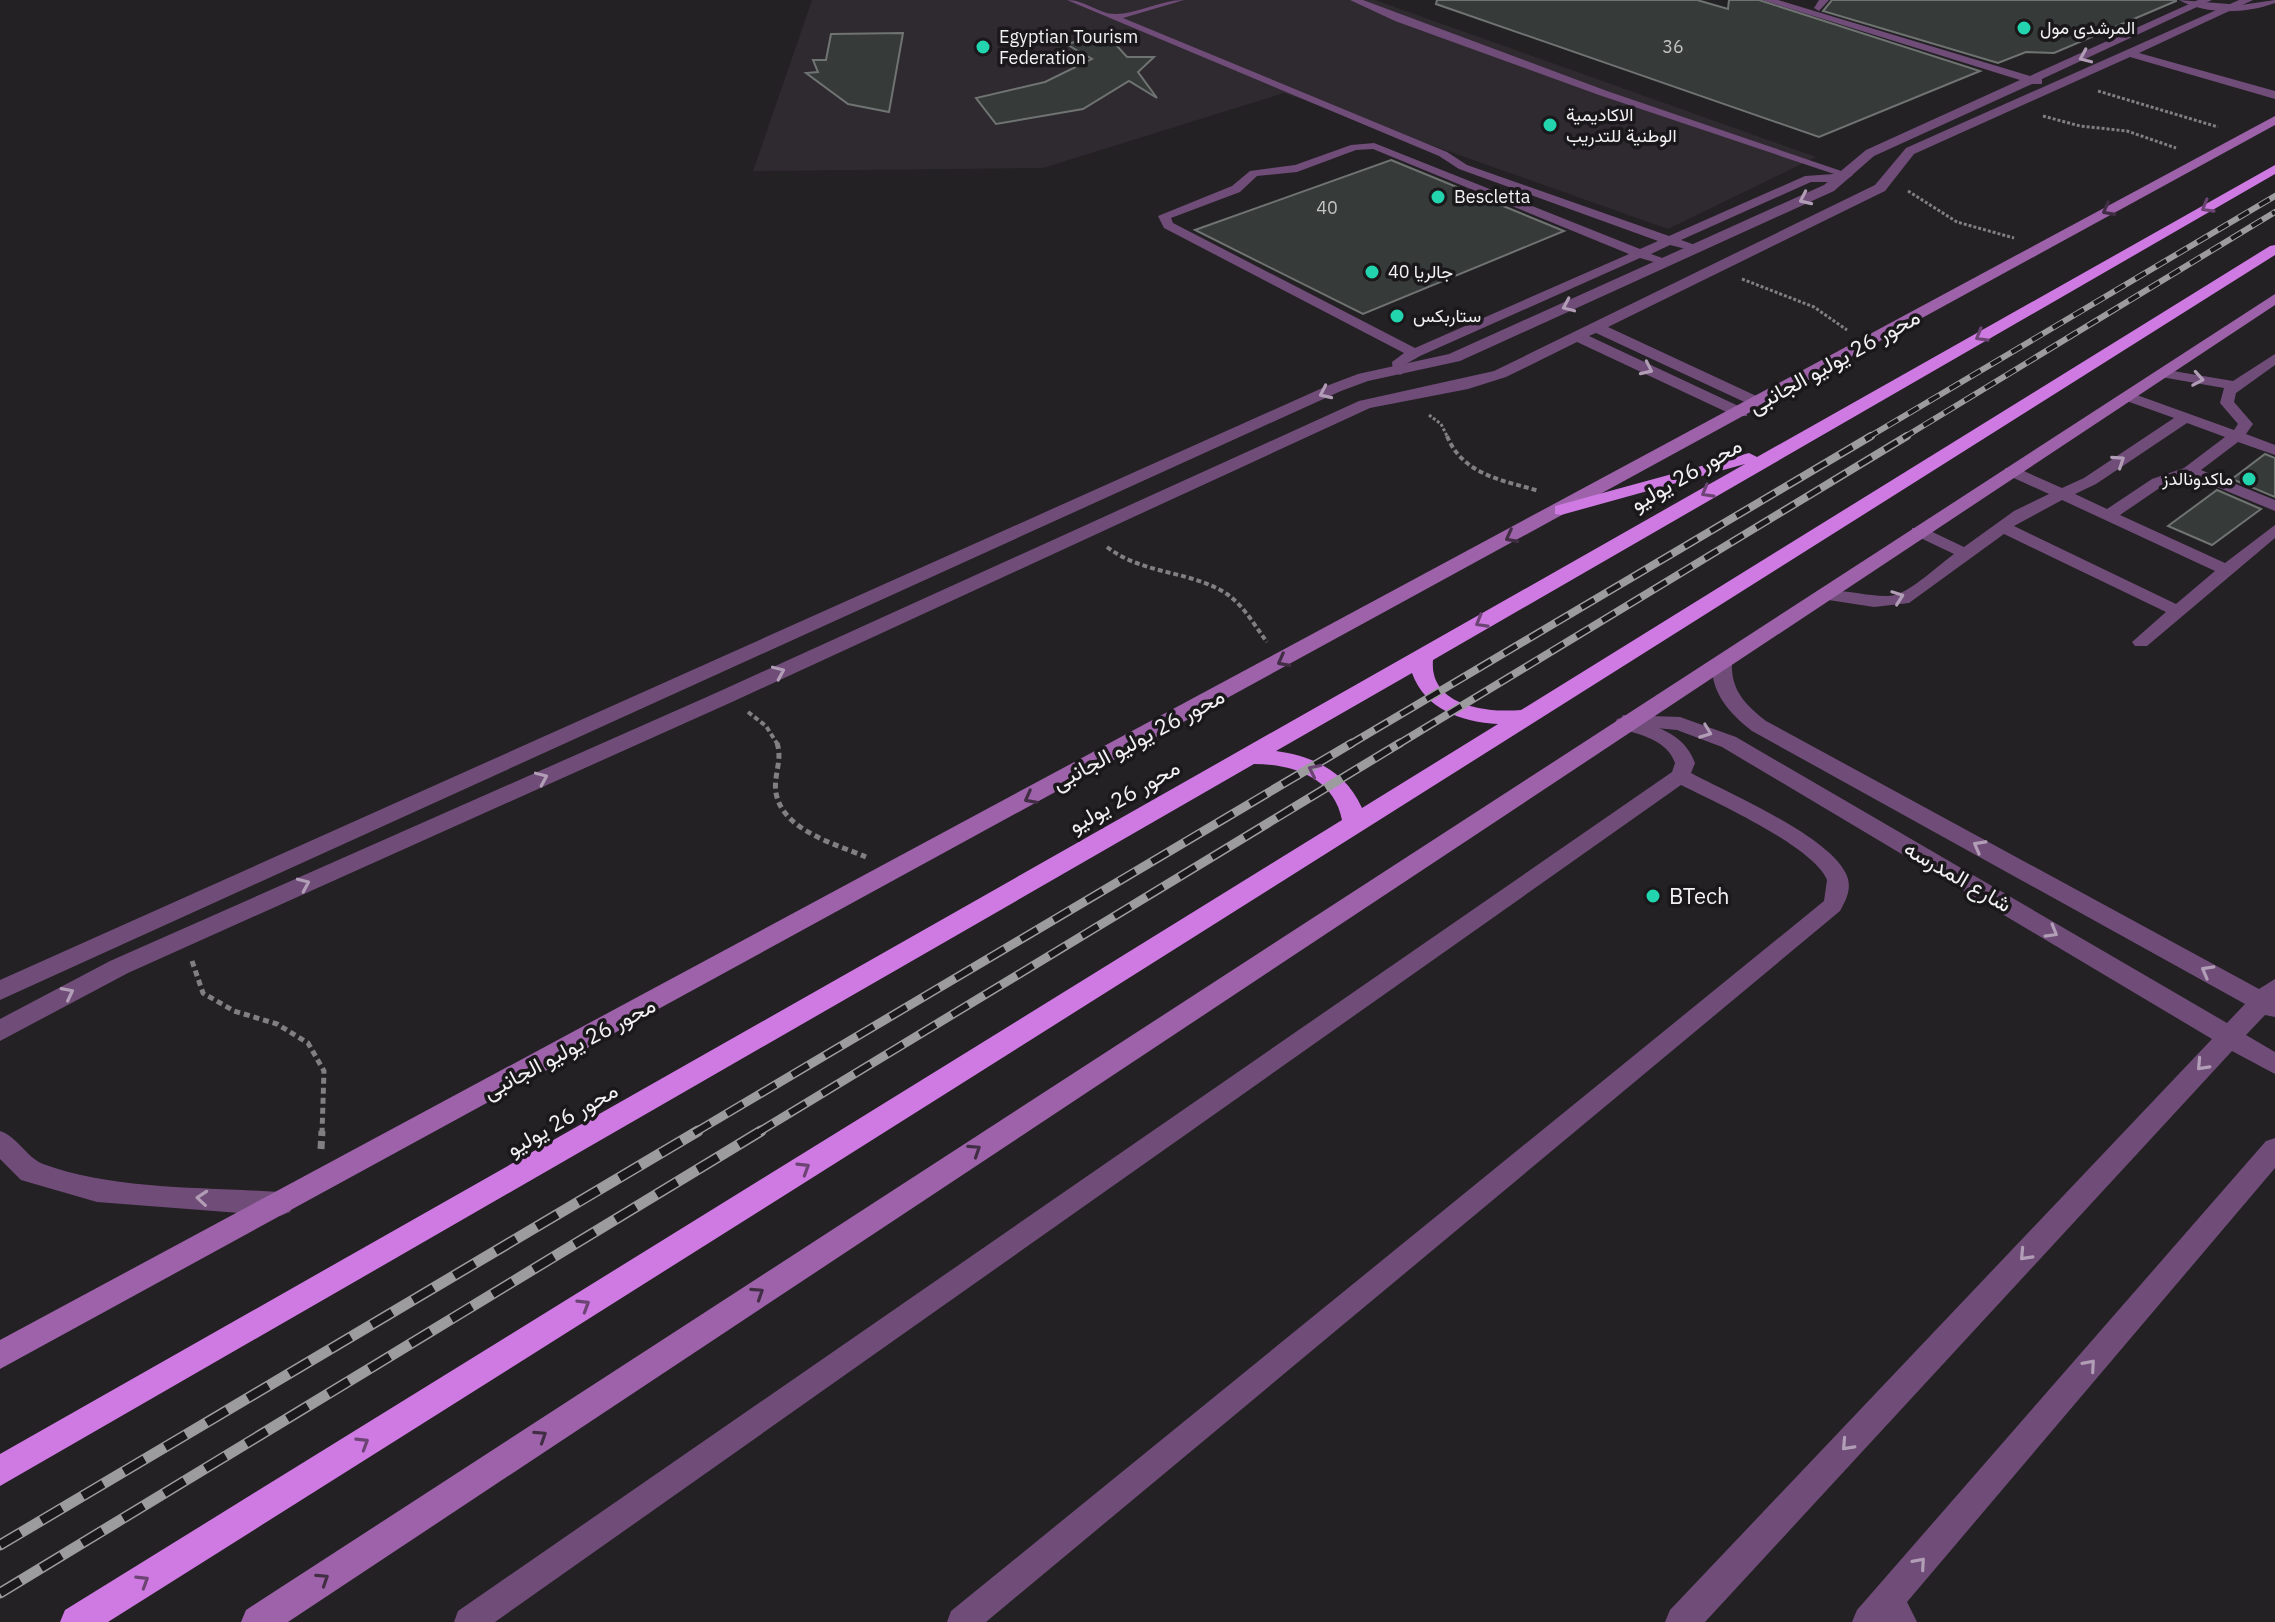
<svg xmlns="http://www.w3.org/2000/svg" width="2275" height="1622" font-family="'IBM Plex Sans',Vazirmatn,sans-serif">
	<rect width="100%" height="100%" fill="#232124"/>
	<path fill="#2f2930" d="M 812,0 L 1375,0 L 1816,157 L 1668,229 L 1284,93 L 1043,168 L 753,171 Z"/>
	<g fill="#363a38" stroke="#6f7472" stroke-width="2">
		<path d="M 1437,0 L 1697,0 L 1728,9 L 1729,0 L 1759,0 L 1980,71 L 1819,137 L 1436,4 Z"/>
		<path d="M 1832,0 L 2176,0 L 2176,1 L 2054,53 L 2026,52 L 1998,63 L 1823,11 Z"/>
		<path d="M 903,33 L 889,112 L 848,104 L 806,73 L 818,72 L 813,60 L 826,60 L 831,34 Z"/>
		<path d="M 1107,35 L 1127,57 L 1154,57 L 1138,72 L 1157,98 L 1129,81 L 1083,109 L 996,124 L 976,98 L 1045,82 L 1092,59 L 1066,44 Z"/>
		<path d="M 1391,160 L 1564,231 L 1363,314 L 1195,230 Z"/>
		<path d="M 2265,454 L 2275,458 L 2275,497 L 2232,479 Z"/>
		<path d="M 2217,490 L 2261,509 L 2212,545 L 2168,526 Z"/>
	</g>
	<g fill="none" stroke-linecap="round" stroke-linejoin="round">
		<g stroke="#807f81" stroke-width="3" stroke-dasharray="3 2" stroke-linecap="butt">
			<path d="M 2098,91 L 2218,127"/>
			<path d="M 2043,116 L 2080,126 L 2127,131 L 2176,148"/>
			<path d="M 1908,191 L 1957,222 L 2014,238"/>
			<path d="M 1742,279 L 1814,307 L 1847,330"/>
			<path d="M 1429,415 L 1441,424 L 1448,438"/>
		</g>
		<g stroke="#807f81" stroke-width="4" stroke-dasharray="5 3" stroke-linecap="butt">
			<path d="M 1447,436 C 1463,475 1502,480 1539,491"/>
			<path d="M 1107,547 C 1143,575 1190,570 1227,594 C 1244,606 1255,626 1267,642"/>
			<path d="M 748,712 L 766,726 L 778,745"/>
		</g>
		<g stroke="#807f81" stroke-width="5" stroke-dasharray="6 4" stroke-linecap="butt">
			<path d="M 777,743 C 783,760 773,776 776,793 C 783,831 836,844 866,857"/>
			<path d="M 192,961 L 203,993 L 234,1011 L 277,1024 L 308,1043 L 324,1071 L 322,1133"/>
		</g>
		<path stroke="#807f81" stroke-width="7" stroke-dasharray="8 5" stroke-linecap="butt" d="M 321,1149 L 322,1131"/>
		<g fill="#704c79" fill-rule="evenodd">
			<path d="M 1067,0 C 1085,0 1099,14 1115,14 C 1138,14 1160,0 1184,0 L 1123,18 L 1447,152 L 1467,165 L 1669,236 L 1805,176 L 1834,174 L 1599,95 L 1395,21 L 1350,0 L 1363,0 L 1607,91 L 1853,175 L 1847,179 L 1840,176 L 1835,182 L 1811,182 L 1681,240 L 1698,246 L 1698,252 L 1670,245 L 1651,254 L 1668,260 L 1668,266 L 1640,258 L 1420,356 L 1406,364 L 1407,371 L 1400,375 L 1393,371 L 1392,362 L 1404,353 L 1164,228 L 1158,216 L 1232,186 L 1250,171 L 1295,165 L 1351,145 L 1374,143 L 1640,249 L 1658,241 L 1459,169 L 1439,156 ZM 1373,149 L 1629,254 L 1415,348 L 1173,223 L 1171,218 L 1240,192 L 1257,176 L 1297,172 L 1356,150 Z"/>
			<path d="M 1819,0 L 1829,0 L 1819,11 L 1814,8 Z"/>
			<path d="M 2179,0 L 2241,5 L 2275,0 L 2275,3 C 2246,14 2206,15 2179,0 Z"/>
			<path d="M 2275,354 L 2275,365 L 2236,393 L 2234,402 L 2253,424 L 2246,434 L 2275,445 L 2275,455 L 2238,442 L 2201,470 L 2275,500 L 2275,511 L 2190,476 L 2164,485 L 2120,515 L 2225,563 L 2275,525 L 2275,538 L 2147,646 L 2135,646 L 2132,642 L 2166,612 L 2004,534 L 1909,603 L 1874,607 L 1822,599 L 1813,594 C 1826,583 1874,600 1895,595 C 1911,591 1939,565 1954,554 L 1912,534 L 1912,528 L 1924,528 L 1964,547 L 2014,511 L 2049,494 L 2005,474 L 2005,468 L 2017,468 L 2062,488 L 2084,478 L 2174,418 L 2124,400 L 2124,394 L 2134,394 L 2234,430 L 2238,424 L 2220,403 L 2224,388 L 2161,377 L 2154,373 L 2161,369 L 2233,381 ZM 2187,423 L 2225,437 L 2184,468 L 2152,479 L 2107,509 L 2075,494 L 2096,484 ZM 2062,500 L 2215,571 L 2176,604 L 2014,526 Z"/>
			<path d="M 1624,717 C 1653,725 1684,732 1695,763 L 1691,773 C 1728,793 1832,837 1847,876 C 1852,889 1846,900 1840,911 L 986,1622 L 947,1622 L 951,1611 L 1824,901 L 1827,880 C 1814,847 1715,802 1681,785 L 495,1622 L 454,1622 L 458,1611 L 1672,772 L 1675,763 C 1667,739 1639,735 1617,727 L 1615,723 L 1617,719 Z"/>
		</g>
		<g fill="#704c79" fill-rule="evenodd">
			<path d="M 1762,0 L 1778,0 L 2030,76 L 2198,0 L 2212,0 L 2042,79 L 2042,84 L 2032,84 L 1874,156 L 1834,191 L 1460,361 L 1368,381 L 1341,391 L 0,1000 L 0,980 L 1329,385 L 1358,374 L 1449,354 L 1824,185 L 1866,150 L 2020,80 Z"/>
			<path d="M 2239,0 L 2253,0 L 2139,53 L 2275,91 L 2275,99 L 2130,57 L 1914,154 L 1885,191 L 1608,327 L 1765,400 L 1765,406 L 1753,406 L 1596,333 L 1589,336 L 1747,410 L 1747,416 L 1735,416 L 1577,342 L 1506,377 L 1468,389 L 1370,408 L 732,702 L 128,973 L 0,1041 L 0,1019 L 110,961 L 718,692 L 1359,401 L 1494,371 L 1875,185 L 1906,148 Z"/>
			<path d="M 1722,654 L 1732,660 C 1730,689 1744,704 1766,721 L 2259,989 L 2275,979 L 2275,1017 L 2265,1015 L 2246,1035 L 2275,1052 L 2275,1074 L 2232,1051 L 1705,1622 L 1665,1622 L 1670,1610 L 2212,1039 L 1722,747 L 1677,730 L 1623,725 L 1620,720 L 1623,715 L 1680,717 L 1736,737 L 2227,1023 L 2245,1004 L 1752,731 C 1728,712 1710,692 1712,660 Z"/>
			<path d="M 0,1131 C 18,1137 26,1157 43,1164 C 113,1190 205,1187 280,1192 L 290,1196 L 294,1204 L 290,1212 L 280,1216 L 97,1202 L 21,1180 L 0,1159 Z"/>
			<path d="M 2275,1138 L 2275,1168 L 1907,1602 L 1917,1622 L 1852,1622 L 1857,1610 L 2266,1141 Z"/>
		</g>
		<g fill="#9d62aa" fill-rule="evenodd">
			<path d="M 2275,116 L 2275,125 L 0,1369 L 0,1340 Z"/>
			<path d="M 2275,294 L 2275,305 L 288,1622 L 241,1622 L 246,1610 Z"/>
		</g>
		<path fill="#ce7ae2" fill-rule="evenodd" d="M 2275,165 L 2275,174 L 1433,660 C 1429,706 1487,713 1521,710 L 2270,246 L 2275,245 L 2275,255 L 108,1622 L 60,1622 L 65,1610 L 1342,820 C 1334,778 1293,764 1254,764 L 0,1486 L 0,1454 L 1745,464 L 1561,515 L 1555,514 L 1555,506 L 1749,453 L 1757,457 ZM 1412,673 C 1425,709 1461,722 1498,724 L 1362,808 C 1346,772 1314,756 1276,751 Z"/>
		<g stroke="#9c9b9d" stroke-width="6">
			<g id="rail-far3">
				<path d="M 1867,438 L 2275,196"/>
				<path d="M 1903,438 L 2275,212"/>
			</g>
		</g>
		<g stroke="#9c9b9d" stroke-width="8">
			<g id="rail-far2">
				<path d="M 1349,745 L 1871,436"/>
				<path d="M 1397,745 L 1907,436"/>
			</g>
		</g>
		<g stroke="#9c9b9d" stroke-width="9">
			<g id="rail-far1">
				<path d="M 694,1133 L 1352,743"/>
				<path d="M 757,1133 L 1400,743"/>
			</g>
		</g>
		<g stroke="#9c9b9d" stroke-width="11">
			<g id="rail">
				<path d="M 0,1545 L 698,1131"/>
				<path d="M 0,1593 L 761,1131"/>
			</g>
		</g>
		<use href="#rail-far3" stroke="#1a181a" stroke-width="4" stroke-dasharray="12" stroke-linecap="butt"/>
		<use href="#rail-far2" stroke="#1a181a" stroke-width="5" stroke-dasharray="15" stroke-linecap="butt"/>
		<use href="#rail-far1" stroke="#1a181a" stroke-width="6" stroke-dasharray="19" stroke-linecap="butt"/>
		<use href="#rail" stroke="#1a181a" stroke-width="8" stroke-dasharray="24" stroke-linecap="butt"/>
	</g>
	<defs><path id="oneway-chevron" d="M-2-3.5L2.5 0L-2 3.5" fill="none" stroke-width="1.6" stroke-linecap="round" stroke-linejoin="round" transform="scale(2)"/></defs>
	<g stroke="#b19eb6">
		<use href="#oneway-chevron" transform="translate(2085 57) rotate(156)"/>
		<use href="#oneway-chevron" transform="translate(1805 199) rotate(155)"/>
		<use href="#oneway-chevron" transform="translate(1568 306) rotate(156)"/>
		<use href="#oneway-chevron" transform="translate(1647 369) rotate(25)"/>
		<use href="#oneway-chevron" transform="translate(2198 379) rotate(10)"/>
		<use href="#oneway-chevron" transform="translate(1325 393) rotate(155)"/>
		<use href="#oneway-chevron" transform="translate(2119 461) rotate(-34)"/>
		<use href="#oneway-chevron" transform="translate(1898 597) rotate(-20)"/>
		<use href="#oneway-chevron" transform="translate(779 672) rotate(-24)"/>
		<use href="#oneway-chevron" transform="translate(1706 732) rotate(21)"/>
		<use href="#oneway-chevron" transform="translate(542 778) rotate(-24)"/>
		<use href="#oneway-chevron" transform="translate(1979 846) rotate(-151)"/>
		<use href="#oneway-chevron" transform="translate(304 884) rotate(-24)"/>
		<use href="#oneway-chevron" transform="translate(2052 932) rotate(30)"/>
		<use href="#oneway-chevron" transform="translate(2207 971) rotate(-151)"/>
		<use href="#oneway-chevron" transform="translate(68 993) rotate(-27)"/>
		<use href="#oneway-chevron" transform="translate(2202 1065) rotate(133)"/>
		<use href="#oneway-chevron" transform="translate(202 1198) rotate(-175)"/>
		<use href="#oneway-chevron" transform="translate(2025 1255) rotate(133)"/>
		<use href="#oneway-chevron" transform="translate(2090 1365) rotate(-49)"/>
		<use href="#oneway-chevron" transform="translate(1847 1445) rotate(133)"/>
		<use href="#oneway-chevron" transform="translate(1920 1563) rotate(-49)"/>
	</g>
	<g stroke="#6b4474">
		<use href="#oneway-chevron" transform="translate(2207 207) rotate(150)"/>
		<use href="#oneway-chevron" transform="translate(1981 336) rotate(150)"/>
		<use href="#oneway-chevron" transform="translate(1707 492) rotate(150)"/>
		<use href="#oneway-chevron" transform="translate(1481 622) rotate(150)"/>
		<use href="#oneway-chevron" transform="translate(1314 770) rotate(-154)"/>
		<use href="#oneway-chevron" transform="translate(804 1168) rotate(-32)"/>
		<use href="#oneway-chevron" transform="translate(584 1305) rotate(-32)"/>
		<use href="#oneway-chevron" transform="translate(363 1443) rotate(-32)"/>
		<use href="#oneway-chevron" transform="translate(143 1581) rotate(-32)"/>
	</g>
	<g stroke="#412e45">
		<use href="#oneway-chevron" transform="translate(2108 210) rotate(152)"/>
		<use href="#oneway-chevron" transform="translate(1511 537) rotate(152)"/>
		<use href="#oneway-chevron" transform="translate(1283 661) rotate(152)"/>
		<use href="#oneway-chevron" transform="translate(1030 798) rotate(152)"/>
		<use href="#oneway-chevron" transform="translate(975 1150) rotate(-33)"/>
		<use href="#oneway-chevron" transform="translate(758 1293) rotate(-33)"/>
		<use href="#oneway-chevron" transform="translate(541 1436) rotate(-33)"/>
		<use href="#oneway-chevron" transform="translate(323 1579) rotate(-33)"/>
	</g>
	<g fill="#23d5af" stroke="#1a181a" stroke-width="3">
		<circle cx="2024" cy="28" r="8"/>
		<circle cx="983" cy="47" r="8"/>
		<circle cx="1550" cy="125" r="8"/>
		<circle cx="1438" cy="197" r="8"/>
		<circle cx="1372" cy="272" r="8"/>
		<circle cx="1397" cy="316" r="8"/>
		<circle cx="2249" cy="479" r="8"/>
		<circle cx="1653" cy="896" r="8"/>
	</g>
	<g text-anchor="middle" stroke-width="7" stroke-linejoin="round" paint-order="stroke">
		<g font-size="18" fill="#f2f1f3" stroke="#1a181a" text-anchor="start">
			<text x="2040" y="34">المرشدى مول</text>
			<text x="999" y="43">Egyptian Tourism<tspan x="999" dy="21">Federation</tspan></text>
			<text x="1566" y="121">الاكاديمية<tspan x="1566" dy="21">الوطنية للتدريب</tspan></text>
			<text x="1454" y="203">Bescletta</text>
			<text x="1388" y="278">جالريا 40</text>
			<text x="1413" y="322">ستاربكس</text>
			<text x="2233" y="485" text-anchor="end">ماكدونالدز</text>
		</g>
		<g font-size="18" fill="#c3c3c4">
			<text x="1673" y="53">36</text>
			<text x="1327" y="214">40</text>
		</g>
		<g font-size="22" fill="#f2f1f3" stroke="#1a181a">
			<text transform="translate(1834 361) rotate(-29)" y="8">محور 26 يوليو الجانبى</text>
			<text transform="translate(1686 474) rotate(-30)" y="8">محور 26 يوليو</text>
			<text transform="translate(1138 739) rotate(-28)" y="8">محور 26 يوليو الجانبى</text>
			<text transform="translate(1124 796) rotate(-30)" y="8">محور 26 يوليو</text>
			<text transform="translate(1958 876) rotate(30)" y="8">شارع المدرسه</text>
			<text transform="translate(569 1048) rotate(-28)" y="8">محور 26 يوليو الجانبى</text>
			<text transform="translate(562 1119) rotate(-30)" y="8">محور 26 يوليو</text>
		</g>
		<g font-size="22" fill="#f2f1f3" stroke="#1a181a" text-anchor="start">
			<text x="1669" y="904">BTech</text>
		</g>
	</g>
</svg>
